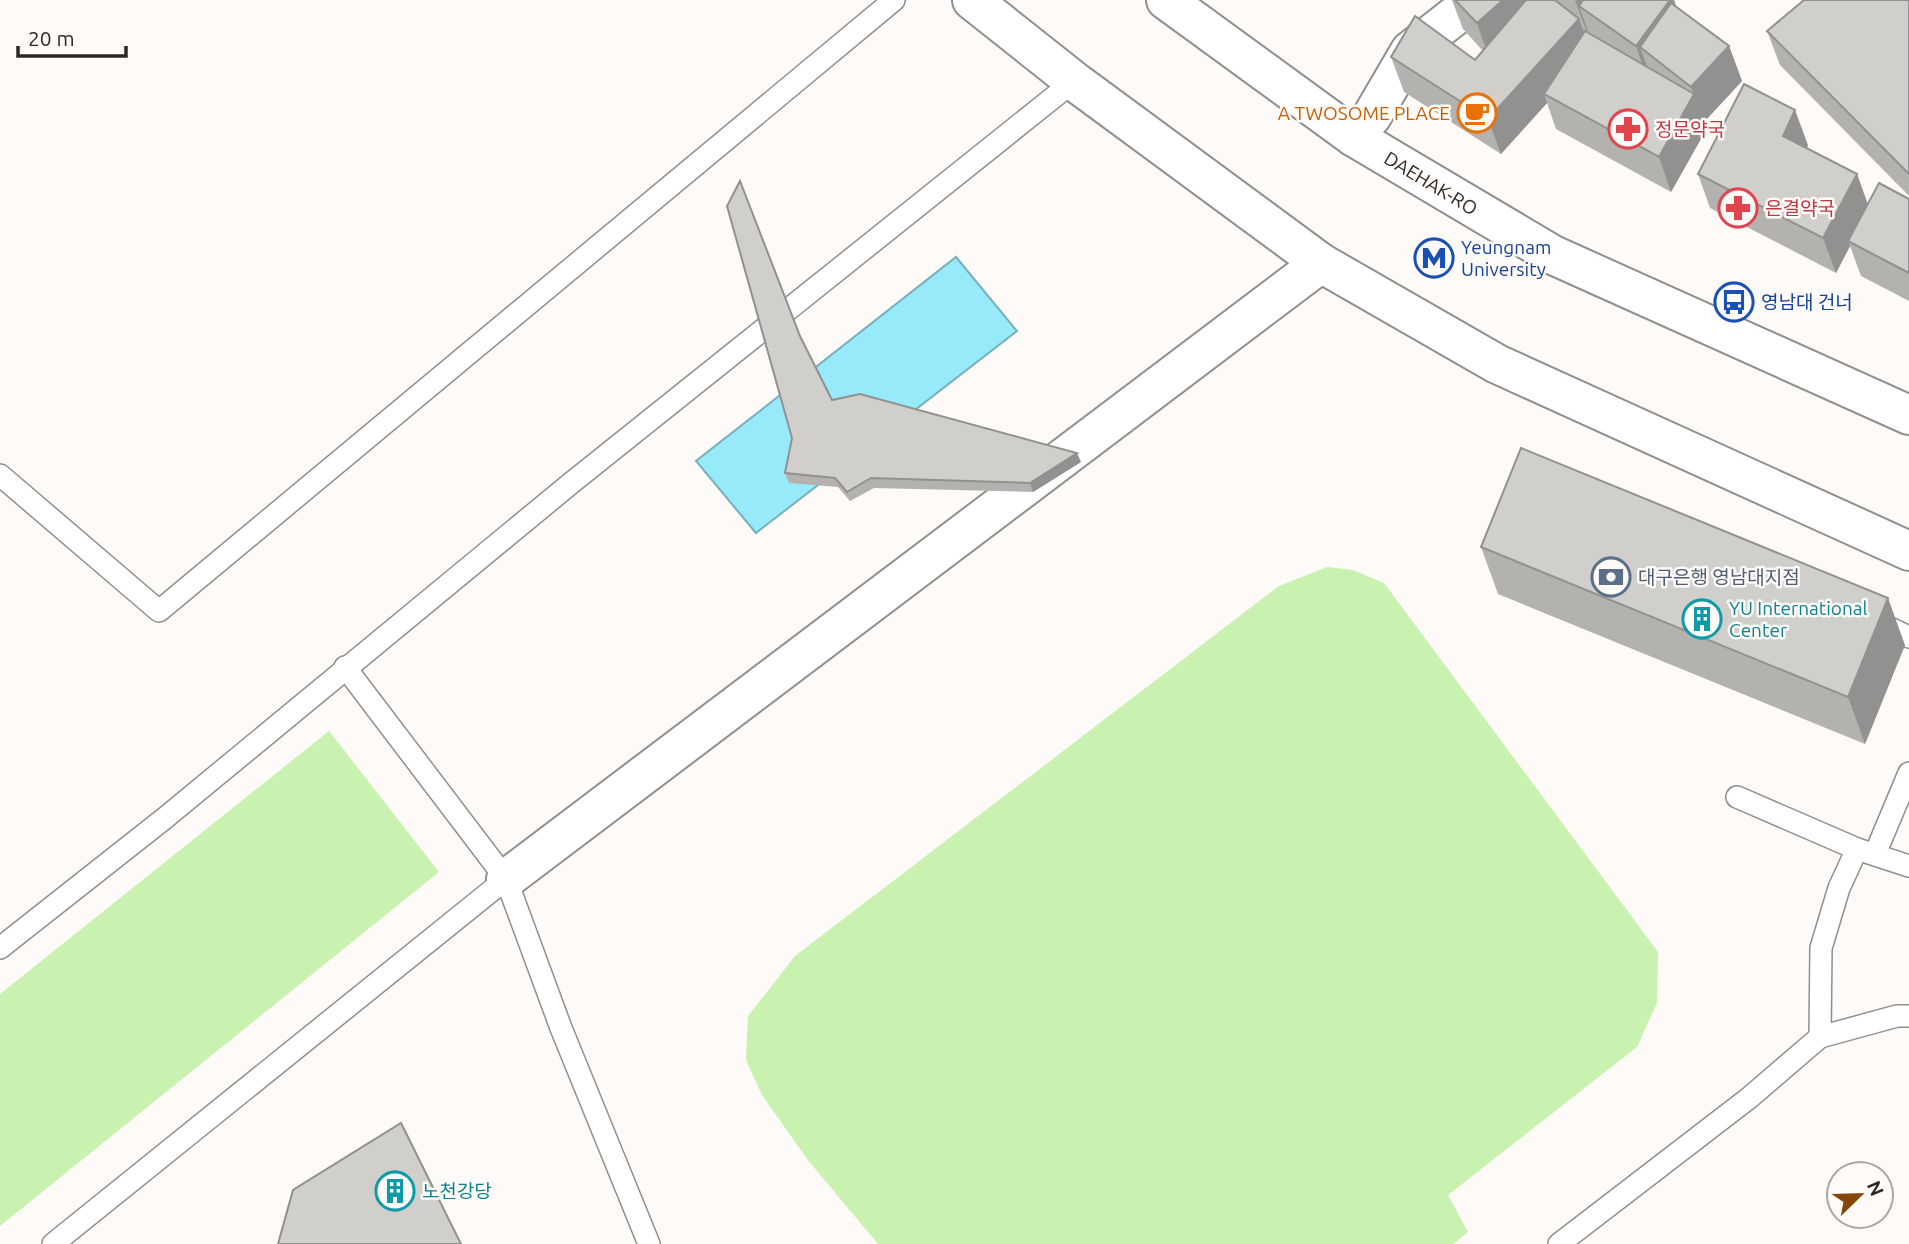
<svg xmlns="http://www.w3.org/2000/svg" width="1909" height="1244" font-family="Ubuntu,'Noto Sans KR',sans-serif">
	<rect width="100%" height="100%" fill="#fdfaf7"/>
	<g fill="#c9f1b0">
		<path d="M 1327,567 L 1353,570 L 1384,583 L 1658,952 L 1657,1003 L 1637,1047 L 1448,1195 L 1468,1232 L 1453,1244 L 878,1244 L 807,1159 L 762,1095 L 746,1060 L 748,1016 L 795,956 L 1279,586 Z"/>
		<path d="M 329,731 L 439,872 L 0,1226 L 0,994 Z"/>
	</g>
	<path fill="#97eaf9" stroke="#77b0bb" stroke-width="2" d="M 956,257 L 1017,331 L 756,533 L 696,461 Z"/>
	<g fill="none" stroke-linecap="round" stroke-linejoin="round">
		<g stroke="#918f8c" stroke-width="24">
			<g id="lane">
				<path d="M 0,475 L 159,611 L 894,0"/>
				<path d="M 1875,621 L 1909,637"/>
				<path d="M 345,667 L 506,879 L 561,1028 L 649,1244"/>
				<path d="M 1737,797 L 1857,849"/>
				<path d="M 1875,854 L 1909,773"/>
				<path d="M 0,948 L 165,818 L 570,484 L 1074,81"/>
				<path d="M 1820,1037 L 1821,948 L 1839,888 L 1857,849 L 1909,866"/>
				<path d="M 53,1244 L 506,879"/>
				<path d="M 1559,1244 L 1749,1098 L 1820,1037 L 1897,1016 L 1909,1016"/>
			</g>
		</g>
		<g stroke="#918f8c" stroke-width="42">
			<g id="street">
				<path d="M 1354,137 L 1372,116 L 1410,51 L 1475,0"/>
				<path d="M 506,879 L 1321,263"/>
			</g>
		</g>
		<g stroke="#918f8c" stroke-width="42">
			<g id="secondary">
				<path d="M 972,0 L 1074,81 L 1321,263 L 1497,364 L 1909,551"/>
				<path d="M 1166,0 L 1354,137 L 1553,255 L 1909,415"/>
			</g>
		</g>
		<use href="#lane" stroke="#fff" stroke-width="21"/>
		<use href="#street" stroke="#fff" stroke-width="38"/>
		<use href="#secondary" stroke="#fff" stroke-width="38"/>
	</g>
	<g fill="#b4b2af">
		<path d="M 1452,0 L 1674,0 L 1676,7 L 1729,46 L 1742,81 L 1704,122 L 1707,128 L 1671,192 L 1556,129 L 1547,103 L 1501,154 L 1404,92 L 1391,57 L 1475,60 L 1483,51 L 1463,29 Z"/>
		<path d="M 1909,1 L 1909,196 L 1780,65 L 1767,31 Z"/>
		<path d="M 1808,145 L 1807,148 L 1857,174 L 1868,204 L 1909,199 L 1909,301 L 1861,276 L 1850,246 L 1836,273 L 1710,208 L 1698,174 Z"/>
		<path d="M 800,336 L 832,400 L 1081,462 L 1033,492 L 874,488 L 850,501 L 838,487 L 789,483 L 785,473 L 792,438 Z"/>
		<path d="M 1481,547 L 1905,645 L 1865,744 L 1498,594 Z"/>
	</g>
	<g fill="#92918f">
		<path d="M 1503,0 L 1529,0 L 1489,58 L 1477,23 Z"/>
		<path d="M 1575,0 L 1612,0 L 1579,6 L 1589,34 L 1588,35 Z"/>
		<path d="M 1670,0 L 1674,0 L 1685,32 L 1640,47 L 1651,77 L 1648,81 L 1636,46 Z"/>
		<path d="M 1579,19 L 1592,54 L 1544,94 L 1547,103 L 1501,154 L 1488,119 Z"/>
		<path d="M 1729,46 L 1742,81 L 1704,122 L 1707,128 L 1671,192 L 1659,157 L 1694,94 L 1691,87 Z"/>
		<path d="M 1795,110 L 1808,145 L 1795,171 L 1783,136 Z"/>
		<path d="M 1857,174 L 1869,209 L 1848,241 L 1850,246 L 1836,273 L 1823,238 Z"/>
		<path d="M 1077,453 L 1081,462 L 1033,492 L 1030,483 Z"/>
		<path d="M 1888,598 L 1905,645 L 1865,744 L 1848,697 Z"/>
	</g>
	<g fill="#d1cfcc" stroke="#92918f" stroke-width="2">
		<path d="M 1455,0 L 1503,0 L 1477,23 Z"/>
		<path d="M 1526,0 L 1555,0 L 1579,19 L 1488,119 L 1391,57 L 1415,16 L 1475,60 Z"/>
		<path d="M 1583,0 L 1670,0 L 1636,46 L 1579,6 Z"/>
		<path d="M 1804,0 L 1907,0 L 1909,1 L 1909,174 L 1767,31 Z"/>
		<path d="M 1671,3 L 1729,46 L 1691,87 L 1640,47 Z"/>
		<path d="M 1585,31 L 1694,94 L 1659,157 L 1544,94 Z"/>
		<path d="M 1744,84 L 1795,110 L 1783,136 L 1857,174 L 1823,238 L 1698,174 Z"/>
		<path d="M 740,181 L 800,336 L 832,400 L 860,394 L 1077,453 L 1030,483 L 871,478 L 847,492 L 835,478 L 785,473 L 792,438 L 727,206 Z"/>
		<path d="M 1879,183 L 1909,199 L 1909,273 L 1848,241 Z"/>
		<path d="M 1521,448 L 1888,598 L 1848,697 L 1481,547 Z"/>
		<path d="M 401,1123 L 461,1244 L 278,1244 L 293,1190 Z"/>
	</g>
	<defs>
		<g id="cafe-ring" transform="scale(2.0125)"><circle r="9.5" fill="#fdfaf7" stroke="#e8710a" stroke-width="1.5"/><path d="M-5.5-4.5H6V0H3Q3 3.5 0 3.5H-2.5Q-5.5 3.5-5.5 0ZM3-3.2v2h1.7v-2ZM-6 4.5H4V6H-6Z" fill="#e8710a"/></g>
		<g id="pharmacy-ring" transform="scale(2.0125)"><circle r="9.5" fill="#fdfaf7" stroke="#e0444e" stroke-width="1.5"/><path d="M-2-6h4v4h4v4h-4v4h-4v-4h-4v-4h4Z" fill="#e0444e"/></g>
		<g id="metro-ring" transform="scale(2.0125)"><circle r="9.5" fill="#fdfaf7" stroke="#1a4fb4" stroke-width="1.5"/><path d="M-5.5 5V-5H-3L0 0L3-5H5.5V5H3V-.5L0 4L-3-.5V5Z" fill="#1a4fb4"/></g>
		<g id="bus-ring" transform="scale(2.0125)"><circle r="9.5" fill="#fdfaf7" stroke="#1a4fb4" stroke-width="1.5"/><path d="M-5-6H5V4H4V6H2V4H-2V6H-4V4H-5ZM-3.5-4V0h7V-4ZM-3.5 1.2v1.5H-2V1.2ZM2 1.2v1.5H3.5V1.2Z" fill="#1a4fb4"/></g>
		<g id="bank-ring" transform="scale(2.0125)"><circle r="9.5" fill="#fdfaf7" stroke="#5c6f8a" stroke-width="1.5"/><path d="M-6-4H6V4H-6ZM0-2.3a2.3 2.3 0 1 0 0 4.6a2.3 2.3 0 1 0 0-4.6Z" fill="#5c6f8a"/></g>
		<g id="building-ring" transform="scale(2.0125)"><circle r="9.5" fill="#fdfaf7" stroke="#0f9aa8" stroke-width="1.5"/><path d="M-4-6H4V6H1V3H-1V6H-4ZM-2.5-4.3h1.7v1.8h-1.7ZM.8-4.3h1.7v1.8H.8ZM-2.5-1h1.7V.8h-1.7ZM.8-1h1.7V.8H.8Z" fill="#0f9aa8"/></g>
	</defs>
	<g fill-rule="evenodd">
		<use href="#cafe-ring" x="1477" y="113"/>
		<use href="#pharmacy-ring" x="1628" y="129"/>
		<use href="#pharmacy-ring" x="1738" y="208"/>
		<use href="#metro-ring" x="1434" y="258"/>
		<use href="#bus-ring" x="1734" y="302"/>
		<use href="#bank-ring" x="1611" y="577"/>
		<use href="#building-ring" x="1702" y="619"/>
		<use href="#building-ring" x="395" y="1191"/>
	</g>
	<g text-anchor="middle" stroke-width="5" stroke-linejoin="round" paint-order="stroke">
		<g font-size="19" fill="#c56008" stroke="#fdfaf7" text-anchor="end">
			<text x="1450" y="120">A TWOSOME PLACE</text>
		</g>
		<g font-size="19" fill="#be3a42" stroke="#fdfaf7" text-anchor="start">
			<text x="1655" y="136">정문약국</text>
			<text x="1765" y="215">은결약국</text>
		</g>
		<g font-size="19" fill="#2b2a29" stroke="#fdfaf7">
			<text transform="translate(1431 183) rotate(31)" y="7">DAEHAK-RO</text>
		</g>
		<g font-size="19" fill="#164399" stroke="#fdfaf7" text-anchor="start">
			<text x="1461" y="254">Yeungnam<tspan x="1461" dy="22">University</tspan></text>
			<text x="1761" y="309">영남대 건너</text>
		</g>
		<g font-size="19" fill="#4e5e75" stroke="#fdfaf7" text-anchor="start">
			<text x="1638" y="584">대구은행 영남대지점</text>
		</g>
		<g font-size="19" fill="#0d838f" stroke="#fdfaf7" text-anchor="start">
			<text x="1729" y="615">YU International<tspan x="1729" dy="22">Center</tspan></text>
			<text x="422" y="1198">노천강당</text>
		</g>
	</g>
	<g transform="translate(1860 1195) rotate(67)"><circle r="33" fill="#fdfaf7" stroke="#a9a7a5" stroke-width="2"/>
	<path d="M0-5L12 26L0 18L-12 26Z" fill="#864809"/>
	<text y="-10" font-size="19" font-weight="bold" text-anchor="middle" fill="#2b2a29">N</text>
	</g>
	<path d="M18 46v10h108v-10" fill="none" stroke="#2b2a29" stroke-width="3.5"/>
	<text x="28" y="46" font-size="21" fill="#2b2a29" stroke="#fdfaf7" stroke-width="5" paint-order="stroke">20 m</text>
</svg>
